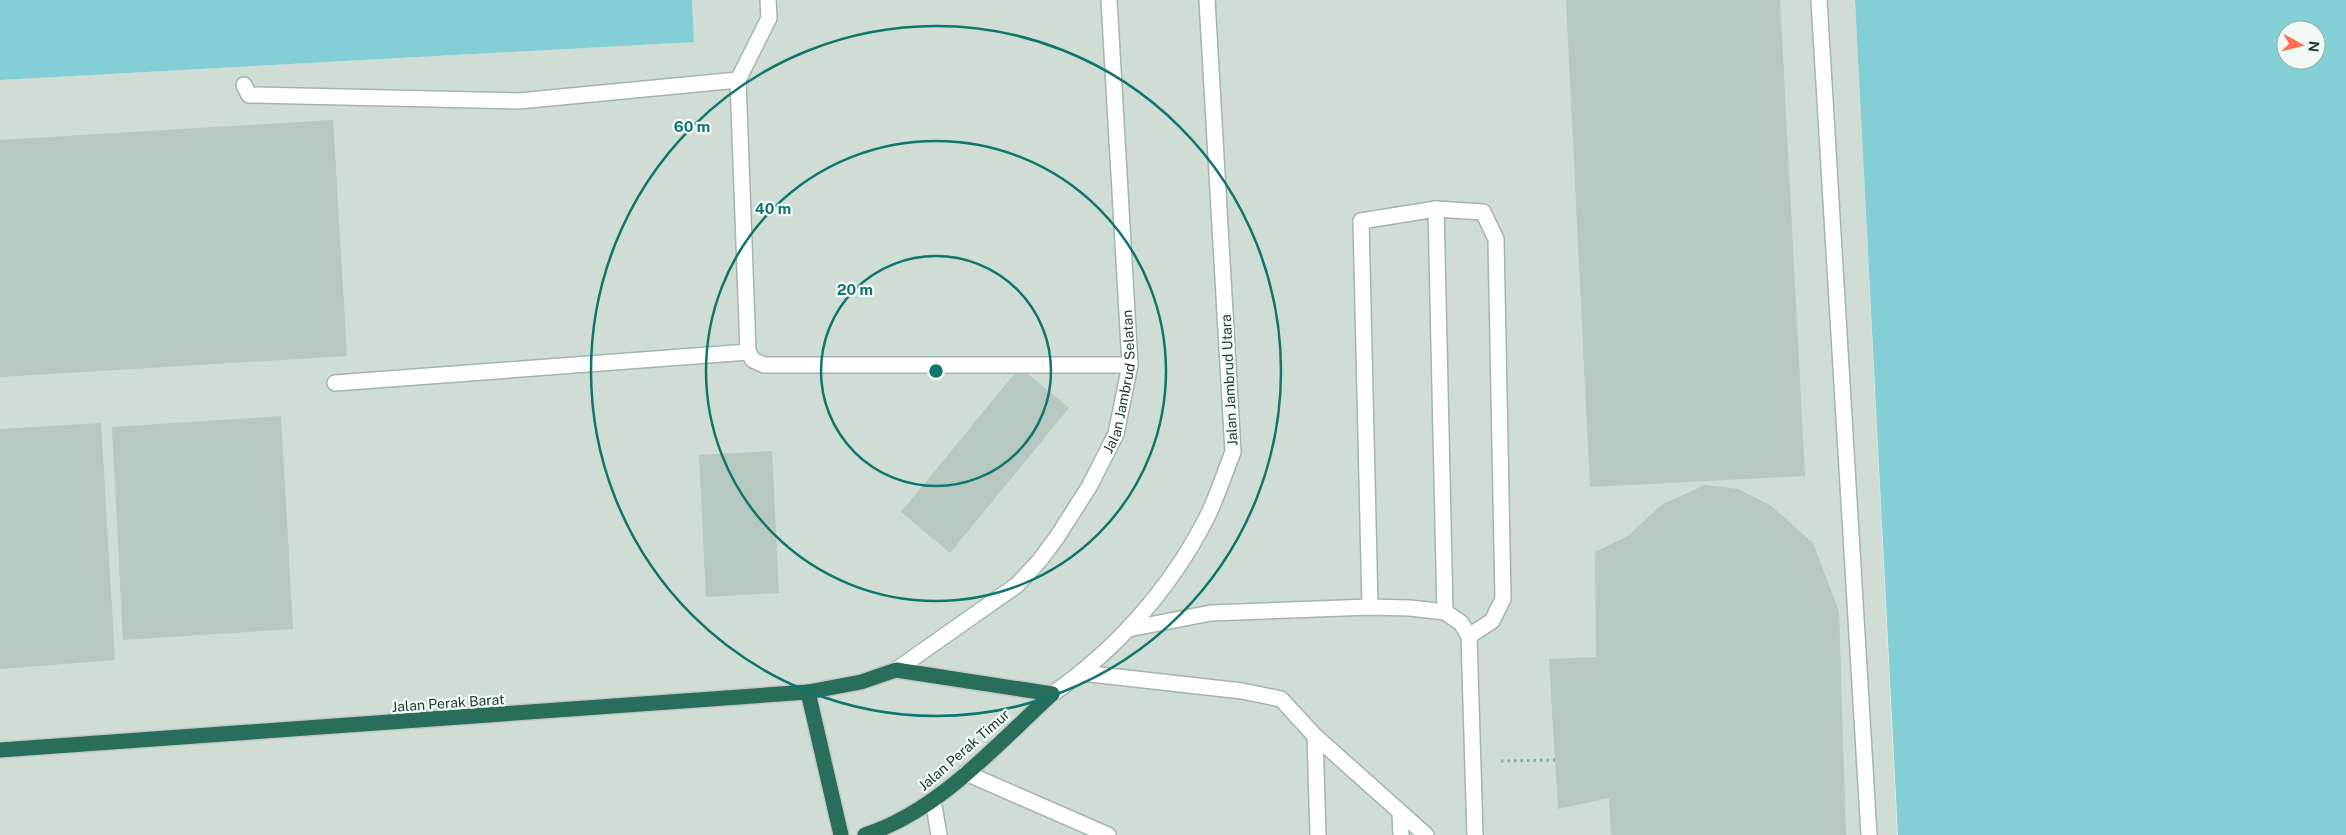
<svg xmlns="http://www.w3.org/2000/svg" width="2346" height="835" font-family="'Public Sans',sans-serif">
	<rect width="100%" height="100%" fill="#e1ede7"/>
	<path fill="#cfddd5" d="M 692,0 L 1855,0 L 1897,835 L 0,835 L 0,80 L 694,42 Z"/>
	<g fill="#84cfd6" fill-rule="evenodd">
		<path d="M 0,0 L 692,0 L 694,42 L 0,80 Z"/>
		<path d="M 1855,0 L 2346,0 L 2346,835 L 1898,835 ZM 2286,30 L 2316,30 L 2316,60 L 2286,60 Z"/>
	</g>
	<g fill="#b6c8bf">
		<path d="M 1566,0 L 1780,0 L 1805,476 L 1590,487 Z"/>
		<path d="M 333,120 L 347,356 L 0,377 L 0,140 Z"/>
		<path d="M 1020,367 L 1069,408 L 950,553 L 901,512 Z"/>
		<path d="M 281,416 L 293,629 L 123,640 L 112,427 Z"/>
		<path d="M 101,423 L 115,660 L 0,669 L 0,429 Z"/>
		<path d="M 772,451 L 779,593 L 706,597 L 699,455 Z"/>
		<path d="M 1705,485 L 1738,489 L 1770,505 L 1813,543 L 1839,611 L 1846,835 L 1611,835 L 1609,798 L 1558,809 L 1549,659 L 1596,657 L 1595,552 L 1628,536 L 1661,505 Z"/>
	</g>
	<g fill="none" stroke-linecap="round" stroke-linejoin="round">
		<g stroke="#a3b5ae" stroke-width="18">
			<g id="minor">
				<path d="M 768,0 L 769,18 L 738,80 L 748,352 L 753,360 L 764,365 L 1130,365"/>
				<path d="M 1819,0 L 1869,835"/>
				<path d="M 244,85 L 249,95 L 519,101 L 738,80"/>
				<path d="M 1436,209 L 1445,612"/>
				<path d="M 335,383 L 748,352"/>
				<path d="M 1370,607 L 1361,221 L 1436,209 L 1483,212 L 1496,239 L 1503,599 L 1492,621 L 1469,636"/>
				<path d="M 1128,629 L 1211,613 L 1370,607 L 1410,608 L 1445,612 L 1461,623 L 1469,636 L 1475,835"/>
				<path id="s1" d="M 896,670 L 1017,585 L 1040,560 L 1057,537 L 1089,487 L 1116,434 L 1130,365 L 1109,0"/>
				<path d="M 1082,673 L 1242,691 L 1281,699 L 1315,736 L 1426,835"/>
				<path d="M 1052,694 C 1115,651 1171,588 1206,519 C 1217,498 1224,474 1233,452 L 1207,0"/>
				<path d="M 1315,736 L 1318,835"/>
				<path d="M 966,773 L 1108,835"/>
				<path d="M 933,800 L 939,835"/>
				<path d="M 1400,812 L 1401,835"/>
			</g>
		</g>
		<g stroke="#c1c9c6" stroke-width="18">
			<g id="highway">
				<path d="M 808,692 L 841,835"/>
				<path d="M 0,750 L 808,692 L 861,682 L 896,670 L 1052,694"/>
				<path d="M 865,835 C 939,811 995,746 1052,694"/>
			</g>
		</g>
		<path stroke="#7fb39f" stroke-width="3" stroke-dasharray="2.5 4" stroke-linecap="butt" d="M 1501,761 L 1555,760"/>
		<use href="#minor" stroke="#fff" stroke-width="15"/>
		<use href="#highway" stroke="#296d5b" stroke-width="15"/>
	</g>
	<g fill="none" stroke="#0f766e" stroke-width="2.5">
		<circle cx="936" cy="371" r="115"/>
		<circle cx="936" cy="371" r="230"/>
		<circle cx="936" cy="371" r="345"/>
	</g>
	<g text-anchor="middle" stroke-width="4.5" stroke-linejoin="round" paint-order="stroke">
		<g font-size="14" fill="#203f34" stroke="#f2f9f5">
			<text dy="5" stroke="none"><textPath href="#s1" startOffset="382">Jalan Jambrud Selatan</textPath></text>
			<text transform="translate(1229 380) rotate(-93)" y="5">Jalan Jambrud Utara</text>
			<text transform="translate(448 703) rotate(-4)" y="5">Jalan Perak Barat</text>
			<text transform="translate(964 750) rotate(-41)" y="5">Jalan Perak Timur</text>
		</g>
	</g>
	<circle cx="936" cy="371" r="8" fill="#0f766e" stroke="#f2f9f5" stroke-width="2.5"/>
	<g font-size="15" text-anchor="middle" font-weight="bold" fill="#0f766e" stroke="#f2f9f5" stroke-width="4.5" stroke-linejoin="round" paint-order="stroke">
		<text x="692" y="132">60 m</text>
		<text x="773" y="214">40 m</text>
		<text x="855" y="295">20 m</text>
	</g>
	<g transform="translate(2301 45) rotate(97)"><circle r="24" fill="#f2f9f5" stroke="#9eafa8"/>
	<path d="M0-4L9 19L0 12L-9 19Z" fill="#fd6f4f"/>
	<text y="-8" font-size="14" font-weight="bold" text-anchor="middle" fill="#203f34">N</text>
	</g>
</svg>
